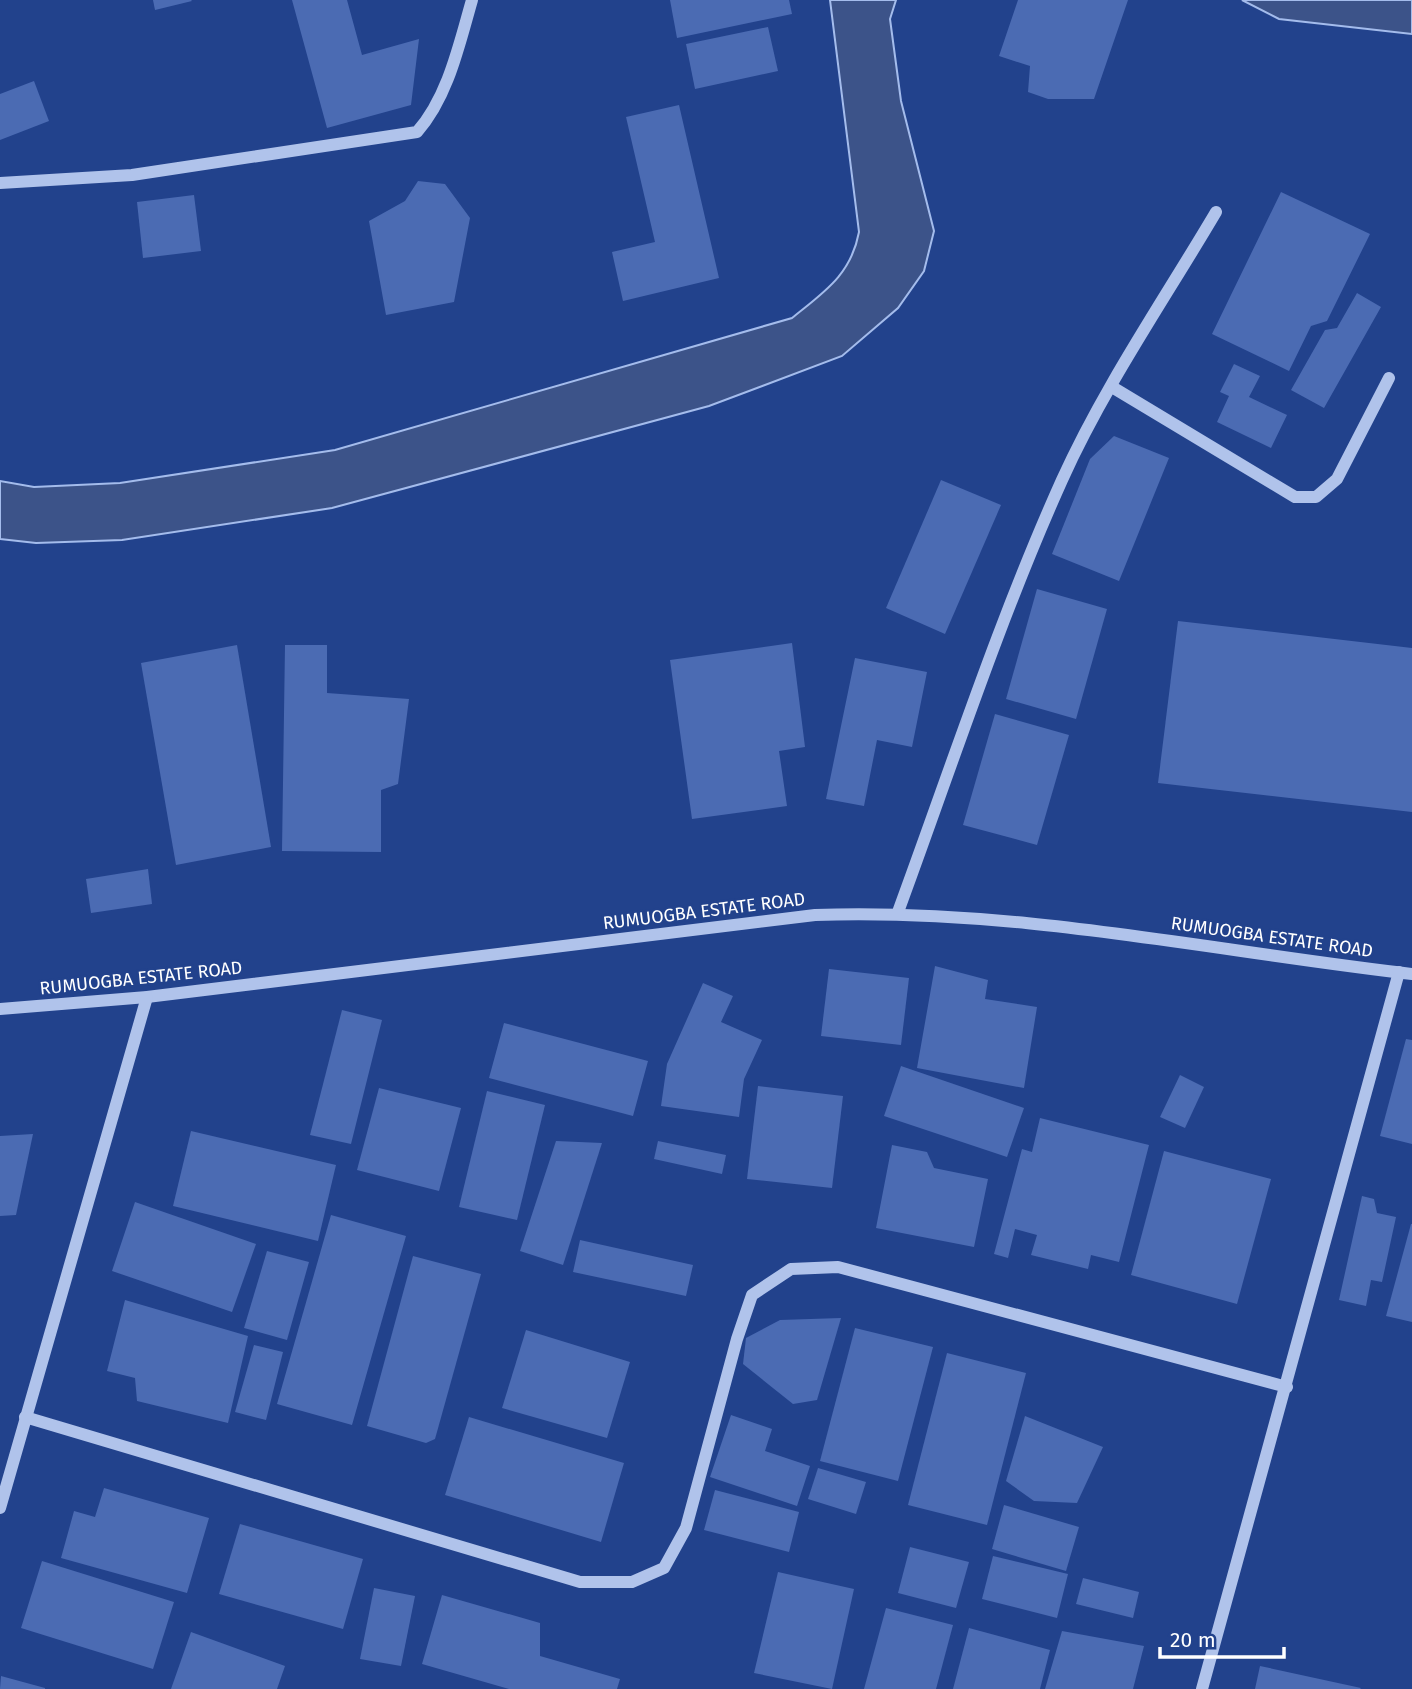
<svg xmlns="http://www.w3.org/2000/svg" width="1412" height="1689" font-family="'Fira Sans',sans-serif">
	<rect width="100%" height="100%" fill="#22428c"/>
	<g fill="#3c5389" stroke="#a4bcec" stroke-width="2">
		<path d="M 830,0 L 896,0 L 890,19 L 901,101 L 934,231 L 924,271 L 898,308 L 842,356 L 709,406 L 332,508 L 122,540 L 36,543 L 0,539 L 0,481 L 34,487 L 120,483 L 335,450 L 792,318 C 824,292 851,275 859,232 Z"/>
		<path d="M 1242,0 L 1412,0 L 1412,34 L 1279,19 Z"/>
	</g>
	<g fill="#4b6bb3">
		<path d="M 153,0 L 191,0 L 192,1 L 155,10 Z"/>
		<path d="M 292,0 L 347,0 L 362,55 L 419,39 L 411,105 L 327,128 Z"/>
		<path d="M 670,0 L 789,0 L 792,14 L 677,38 Z"/>
		<path d="M 1018,0 L 1128,0 L 1094,99 L 1048,99 L 1028,92 L 1030,66 L 999,56 Z"/>
		<path d="M 768,27 L 778,71 L 695,89 L 686,44 Z"/>
		<path d="M 34,81 L 49,121 L 0,140 L 0,94 Z"/>
		<path d="M 679,105 L 719,278 L 623,301 L 612,252 L 655,242 L 626,117 Z"/>
		<path d="M 418,181 L 445,184 L 470,218 L 454,302 L 386,315 L 369,221 L 405,201 Z"/>
		<path d="M 1281,192 L 1370,234 L 1327,321 L 1311,326 L 1289,371 L 1212,334 Z"/>
		<path d="M 194,195 L 201,251 L 143,258 L 137,202 Z"/>
		<path d="M 1357,293 L 1381,307 L 1324,408 L 1291,390 L 1325,330 L 1337,328 Z"/>
		<path d="M 1234,364 L 1260,376 L 1249,397 L 1287,415 L 1271,448 L 1217,422 L 1229,396 L 1220,392 Z"/>
		<path d="M 1114,436 L 1169,458 L 1119,581 L 1052,554 L 1090,459 Z"/>
		<path d="M 941,480 L 1001,505 L 945,634 L 886,608 Z"/>
		<path d="M 1037,589 L 1107,609 L 1076,719 L 1006,699 Z"/>
		<path d="M 1178,621 L 1412,648 L 1412,812 L 1158,783 Z"/>
		<path d="M 792,643 L 805,747 L 779,751 L 787,806 L 692,819 L 670,660 Z"/>
		<path d="M 237,645 L 271,847 L 176,865 L 141,663 Z"/>
		<path d="M 285,645 L 327,645 L 327,693 L 409,699 L 398,784 L 381,790 L 381,852 L 282,851 Z"/>
		<path d="M 855,658 L 927,672 L 912,747 L 877,740 L 864,806 L 826,799 Z"/>
		<path d="M 995,714 L 1069,735 L 1037,845 L 963,825 Z"/>
		<path d="M 148,869 L 152,904 L 91,913 L 86,879 Z"/>
		<path d="M 935,966 L 988,980 L 985,999 L 1037,1007 L 1024,1088 L 917,1068 Z"/>
		<path d="M 829,969 L 909,978 L 901,1045 L 821,1036 Z"/>
		<path d="M 703,983 L 733,996 L 721,1022 L 762,1040 L 744,1079 L 739,1117 L 661,1106 L 667,1064 Z"/>
		<path d="M 342,1010 L 382,1020 L 351,1144 L 310,1135 Z"/>
		<path d="M 504,1023 L 648,1061 L 633,1116 L 489,1078 Z"/>
		<path d="M 1406,1039 L 1412,1040 L 1412,1144 L 1380,1136 Z"/>
		<path d="M 901,1066 L 1024,1108 L 1007,1157 L 884,1116 Z"/>
		<path d="M 1180,1075 L 1204,1087 L 1185,1128 L 1160,1117 Z"/>
		<path d="M 758,1086 L 843,1096 L 832,1188 L 747,1179 Z"/>
		<path d="M 379,1088 L 461,1108 L 439,1191 L 357,1170 Z"/>
		<path d="M 487,1091 L 545,1105 L 517,1220 L 459,1207 Z"/>
		<path d="M 1040,1118 L 1149,1145 L 1119,1262 L 1091,1255 L 1088,1269 L 1031,1255 L 1037,1235 L 1015,1229 L 1008,1258 L 994,1254 L 1022,1149 L 1032,1152 Z"/>
		<path d="M 191,1131 L 336,1165 L 318,1241 L 173,1206 Z"/>
		<path d="M 33,1134 L 16,1215 L 0,1216 L 0,1136 Z"/>
		<path d="M 556,1141 L 602,1143 L 563,1265 L 520,1251 Z"/>
		<path d="M 658,1141 L 726,1155 L 722,1174 L 654,1159 Z"/>
		<path d="M 892,1145 L 927,1152 L 934,1168 L 988,1179 L 974,1247 L 876,1228 Z"/>
		<path d="M 1164,1151 L 1271,1179 L 1237,1304 L 1131,1275 Z"/>
		<path d="M 1362,1196 L 1374,1199 L 1377,1213 L 1396,1217 L 1382,1282 L 1371,1280 L 1366,1306 L 1339,1300 Z"/>
		<path d="M 135,1202 L 256,1244 L 232,1312 L 112,1271 Z"/>
		<path d="M 331,1215 L 406,1236 L 352,1425 L 277,1404 Z"/>
		<path d="M 1411,1224 L 1412,1224 L 1412,1322 L 1386,1316 Z"/>
		<path d="M 580,1240 L 693,1265 L 686,1296 L 573,1272 Z"/>
		<path d="M 267,1251 L 309,1262 L 287,1340 L 244,1328 Z"/>
		<path d="M 413,1256 L 481,1274 L 435,1439 L 426,1443 L 367,1426 Z"/>
		<path d="M 125,1300 L 248,1336 L 228,1423 L 137,1401 L 135,1378 L 107,1371 Z"/>
		<path d="M 841,1318 L 817,1400 L 793,1404 L 743,1364 L 746,1338 L 780,1320 Z"/>
		<path d="M 855,1328 L 933,1347 L 898,1481 L 820,1461 Z"/>
		<path d="M 526,1330 L 630,1362 L 607,1438 L 502,1408 Z"/>
		<path d="M 254,1345 L 283,1352 L 266,1420 L 235,1412 Z"/>
		<path d="M 947,1353 L 1026,1373 L 987,1525 L 908,1505 Z"/>
		<path d="M 731,1415 L 772,1429 L 765,1451 L 810,1466 L 797,1506 L 710,1477 Z"/>
		<path d="M 1025,1416 L 1103,1447 L 1077,1503 L 1034,1501 L 1006,1481 Z"/>
		<path d="M 469,1417 L 624,1463 L 601,1542 L 445,1495 Z"/>
		<path d="M 818,1468 L 866,1482 L 856,1514 L 808,1499 Z"/>
		<path d="M 104,1488 L 209,1518 L 187,1593 L 61,1558 L 74,1511 L 95,1517 Z"/>
		<path d="M 715,1490 L 799,1512 L 789,1552 L 704,1530 Z"/>
		<path d="M 1004,1505 L 1079,1527 L 1066,1571 L 992,1549 Z"/>
		<path d="M 240,1524 L 363,1559 L 343,1629 L 219,1594 Z"/>
		<path d="M 910,1547 L 969,1562 L 956,1608 L 898,1593 Z"/>
		<path d="M 993,1556 L 1068,1574 L 1057,1618 L 982,1599 Z"/>
		<path d="M 42,1561 L 174,1602 L 153,1669 L 21,1628 Z"/>
		<path d="M 778,1572 L 854,1589 L 832,1689 L 754,1673 Z"/>
		<path d="M 1083,1578 L 1139,1592 L 1133,1618 L 1076,1604 Z"/>
		<path d="M 374,1588 L 415,1596 L 401,1666 L 360,1659 Z"/>
		<path d="M 442,1595 L 540,1623 L 540,1656 L 620,1679 L 617,1689 L 509,1689 L 422,1664 Z"/>
		<path d="M 886,1608 L 953,1625 L 936,1689 L 864,1689 Z"/>
		<path d="M 969,1628 L 1050,1650 L 1040,1689 L 953,1689 Z"/>
		<path d="M 1062,1631 L 1144,1646 L 1133,1689 L 1045,1689 Z"/>
		<path d="M 191,1632 L 285,1666 L 277,1689 L 171,1689 Z"/>
		<path d="M 1260,1666 L 1361,1688 L 1360,1689 L 1255,1689 Z"/>
		<path d="M 1,1676 L 45,1688 L 45,1689 L 0,1689 Z"/>
	</g>
	<g fill="none" stroke-linecap="round" stroke-linejoin="round">
		<g stroke="#b0c3eb" stroke-width="12">
			<path d="M 0,183 L 132,175 L 417,132 C 448,97 459,45 472,0"/>
			<path d="M 1112,387 L 1295,497 L 1316,497 L 1337,479 L 1389,378"/>
			<path d="M 898,912 C 951,768 999,620 1062,480 C 1104,387 1164,300 1216,212"/>
			<path d="M 0,1009 L 147,997 L 815,915 C 1019,908 1211,951 1412,974"/>
			<path d="M 25,1417 L 580,1582 L 632,1582 L 664,1568 L 686,1528 L 737,1339 L 752,1295 L 791,1269 L 838,1267 L 1287,1387"/>
			<path d="M 0,1508 L 147,997"/>
			<path d="M 1202,1689 L 1399,972"/>
		</g>
	</g>
	<g text-anchor="middle" stroke-width="5" stroke-linejoin="round" paint-order="stroke">
		<g font-size="18" fill="#fff" stroke="#22428c">
			<text transform="translate(704 911) rotate(-7)" y="6">RUMUOGBA ESTATE ROAD</text>
			<text transform="translate(1272 937) rotate(8)" y="6">RUMUOGBA ESTATE ROAD</text>
			<text transform="translate(141 978) rotate(-6)" y="6">RUMUOGBA ESTATE ROAD</text>
		</g>
	</g>
	<path d="M1160 1647v10h124v-10" fill="none" stroke="#ffffff" stroke-width="3.5"/>
	<text x="1170" y="1647" font-size="21" fill="#ffffff" stroke="#22428c" stroke-width="5" paint-order="stroke">20 m</text>
</svg>
